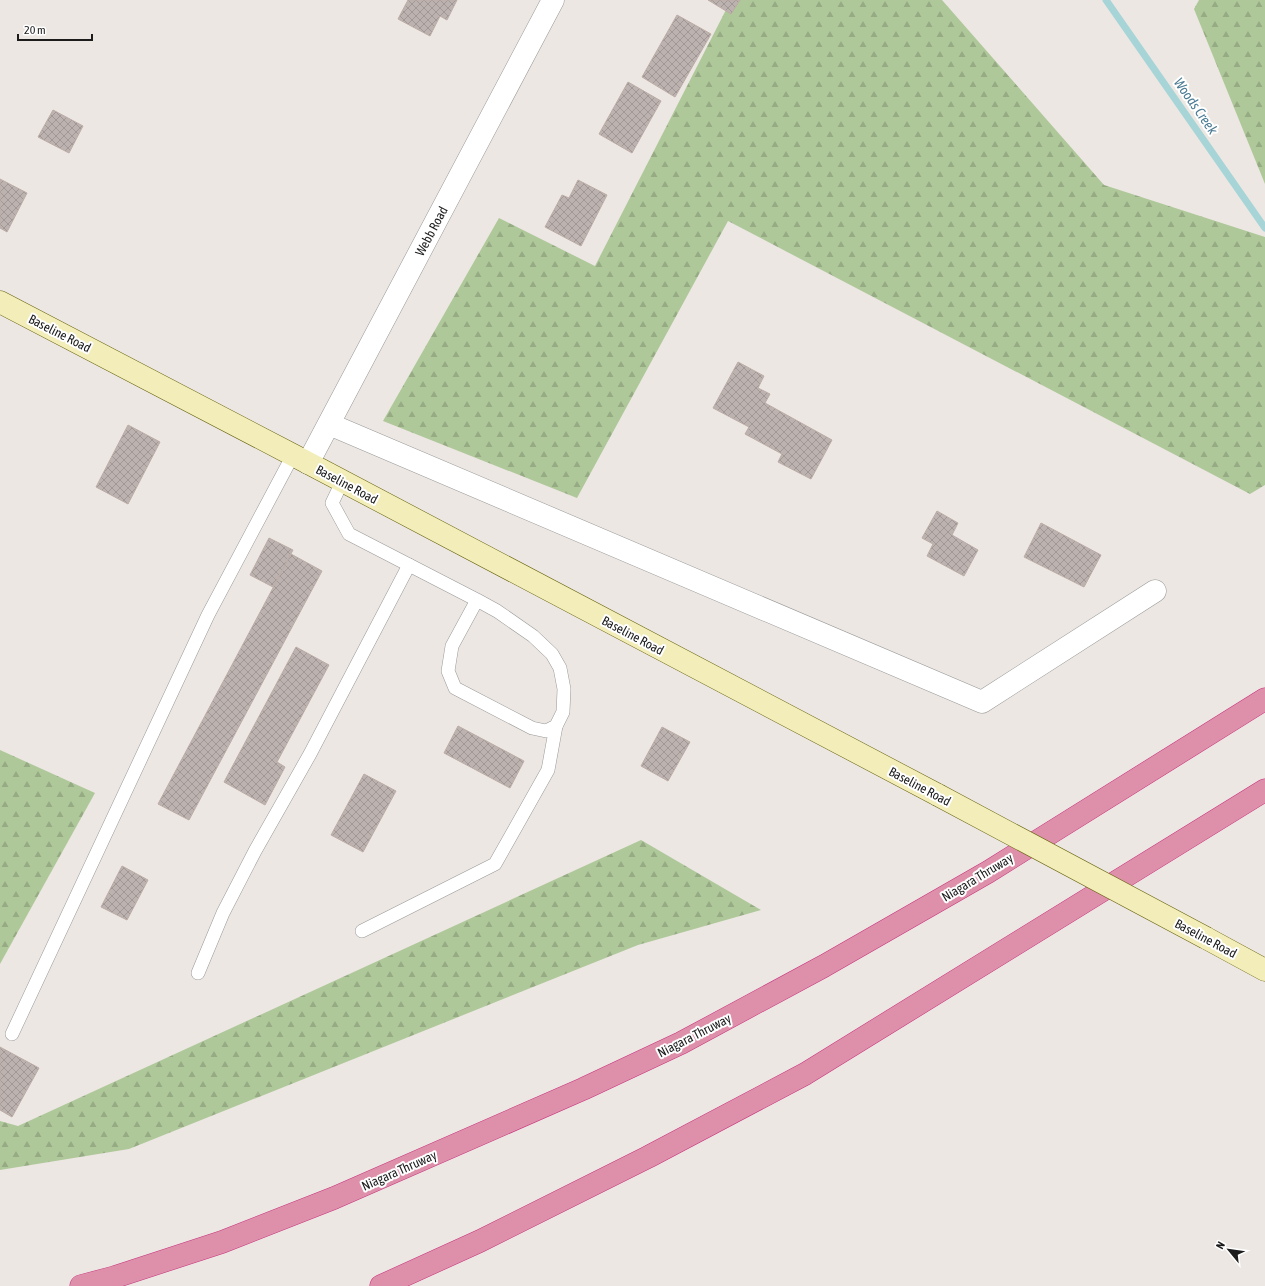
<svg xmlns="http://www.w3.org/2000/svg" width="1265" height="1286" font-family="'Asap Condensed',sans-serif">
	<defs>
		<pattern id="forest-firs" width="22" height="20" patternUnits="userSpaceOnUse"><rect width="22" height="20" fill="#afc89a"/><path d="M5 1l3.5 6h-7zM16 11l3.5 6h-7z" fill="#96ab84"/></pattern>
		<pattern id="building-cross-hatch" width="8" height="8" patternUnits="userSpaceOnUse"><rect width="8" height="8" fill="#bcb2af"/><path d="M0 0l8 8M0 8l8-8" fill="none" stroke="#a19896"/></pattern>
	</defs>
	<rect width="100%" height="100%" fill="#ece7e2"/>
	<g fill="url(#forest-firs)">
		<path d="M 731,0 L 942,0 L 1104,185 L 1265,237 L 1265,485 L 1250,494 L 728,221 L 577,498 L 383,421 L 499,218 L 595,266 Z"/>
		<path d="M 1199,0 L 1265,0 L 1265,184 L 1194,9 Z"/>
		<path d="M 0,750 L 95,793 L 0,964 Z"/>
		<path d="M 641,840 L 761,910 L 638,945 L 129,1149 L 0,1170 L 0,1121 L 18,1126 Z"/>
	</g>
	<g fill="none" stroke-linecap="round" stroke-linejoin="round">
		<path stroke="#a6d4d7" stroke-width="7" d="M 1106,0 L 1265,228"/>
	</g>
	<g fill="url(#building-cross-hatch)" stroke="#bdaca6">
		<path d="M 408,0 L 457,0 L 447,20 L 440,16 L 430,36 L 398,19 Z"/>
		<path d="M 708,0 L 740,0 L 731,14 Z"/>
		<path d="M 677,15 L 711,34 L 675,97 L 642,77 Z"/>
		<path d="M 628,82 L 661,101 L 632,153 L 599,134 Z"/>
		<path d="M 53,110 L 83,126 L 69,153 L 38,137 Z"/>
		<path d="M 0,179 L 27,193 L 7,232 L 0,228 Z"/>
		<path d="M 578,180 L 607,195 L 581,246 L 545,227 L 562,195 L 569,198 Z"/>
		<path d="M 738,362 L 764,376 L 758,388 L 770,394 L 765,403 L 832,440 L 811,479 L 778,462 L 782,454 L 745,434 L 749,427 L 713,408 Z"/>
		<path d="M 128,425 L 160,442 L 128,504 L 96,487 Z"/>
		<path d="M 937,511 L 958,523 L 952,535 L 978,550 L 964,576 L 927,556 L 933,544 L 922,538 Z"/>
		<path d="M 1041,523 L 1101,555 L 1084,587 L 1024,557 Z"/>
		<path d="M 269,538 L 293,550 L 273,587 L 250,575 Z"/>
		<path d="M 291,554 L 322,571 L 189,820 L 158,804 Z"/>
		<path d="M 296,647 L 329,665 L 277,762 L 285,767 L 265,805 L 224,782 Z"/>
		<path d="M 458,726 L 524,761 L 510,788 L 444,753 Z"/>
		<path d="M 662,727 L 690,742 L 668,781 L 641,766 Z"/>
		<path d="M 364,774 L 396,791 L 363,852 L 331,835 Z"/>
		<path d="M 122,866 L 148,880 L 127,920 L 101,907 Z"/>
		<path d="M 0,1047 L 39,1068 L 12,1117 L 0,1110 Z"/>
	</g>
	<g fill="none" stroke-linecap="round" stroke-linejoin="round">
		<g stroke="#999" stroke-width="14">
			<g id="lane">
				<path d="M 342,482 L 332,503 L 349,534 L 477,600 L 497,611 L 533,636 L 552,654 L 560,668 L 564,689 L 563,712 L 556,726 L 546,731 L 532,728 L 455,688 L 448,671 L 452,646 L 477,600"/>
				<path d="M 362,931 L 495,864 L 548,770 L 556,726"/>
				<path d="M 198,973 L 223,913 L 255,851 L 310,754 L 409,565"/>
				<path d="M 12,1034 L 208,615 L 293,455"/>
			</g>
		</g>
		<g stroke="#999" stroke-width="23">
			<g id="street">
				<path d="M 329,424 L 982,702 L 1155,591"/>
				<path d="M 308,463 L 553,0"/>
			</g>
		</g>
		<g stroke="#68630e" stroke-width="23">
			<g id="secondary">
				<path d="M 0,302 L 293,455 L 938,795"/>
				<path d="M 1206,938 L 1265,970"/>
			</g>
		</g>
		<g stroke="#c7337e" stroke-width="23">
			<g id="highway">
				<path d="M 81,1286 L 115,1277 L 222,1242 L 334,1198 L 583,1089 L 681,1043 L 824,966 L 988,872 L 1265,699"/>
				<path d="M 381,1286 L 480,1241 L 648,1157 L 805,1074 L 1265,790"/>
			</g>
		</g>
		<use href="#lane" stroke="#fff" stroke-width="13"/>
		<use href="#street" stroke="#fff" stroke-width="22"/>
		<use href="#secondary" stroke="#f3edb9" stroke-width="22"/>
		<use href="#highway" stroke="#de90ab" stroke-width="22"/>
		<g stroke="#68630e" stroke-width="23" stroke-linecap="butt">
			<path id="secondary-bridge" d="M 938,795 L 1206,938"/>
		</g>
		<use href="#secondary-bridge" stroke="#f3edb9" stroke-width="22"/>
	</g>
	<g text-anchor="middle" stroke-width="4" stroke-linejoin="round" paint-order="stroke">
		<g font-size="13" fill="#1c1c1c" stroke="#fff">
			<text transform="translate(431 231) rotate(-62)" y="5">Webb Road</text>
			<text transform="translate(60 333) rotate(27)" y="5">Baseline Road</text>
			<text transform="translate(347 484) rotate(28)" y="5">Baseline Road</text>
			<text transform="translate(633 635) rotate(28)" y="5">Baseline Road</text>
			<text transform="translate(920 786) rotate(28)" y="5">Baseline Road</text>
			<text transform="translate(977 877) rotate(-31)" y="5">Niagara Thruway</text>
			<text transform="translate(1206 938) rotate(28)" y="5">Baseline Road</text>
			<text transform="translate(694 1035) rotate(-27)" y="5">Niagara Thruway</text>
			<text transform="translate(399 1170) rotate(-24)" y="5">Niagara Thruway</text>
		</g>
		<g font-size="14" font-style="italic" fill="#4b7b94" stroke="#fff">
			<text transform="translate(1196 106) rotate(55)" y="5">Woods Creek</text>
		</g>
	</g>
	<g transform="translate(1229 1250) rotate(299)" stroke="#ffffff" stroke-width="3" paint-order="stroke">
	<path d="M0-3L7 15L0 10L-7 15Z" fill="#1c1c1c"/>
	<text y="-6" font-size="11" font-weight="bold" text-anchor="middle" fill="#1c1c1c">N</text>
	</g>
	<path d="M18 34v6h74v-6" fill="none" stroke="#1c1c1c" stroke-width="2"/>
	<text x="24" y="34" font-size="12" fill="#1c1c1c" stroke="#ffffff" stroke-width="3" paint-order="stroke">20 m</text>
</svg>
